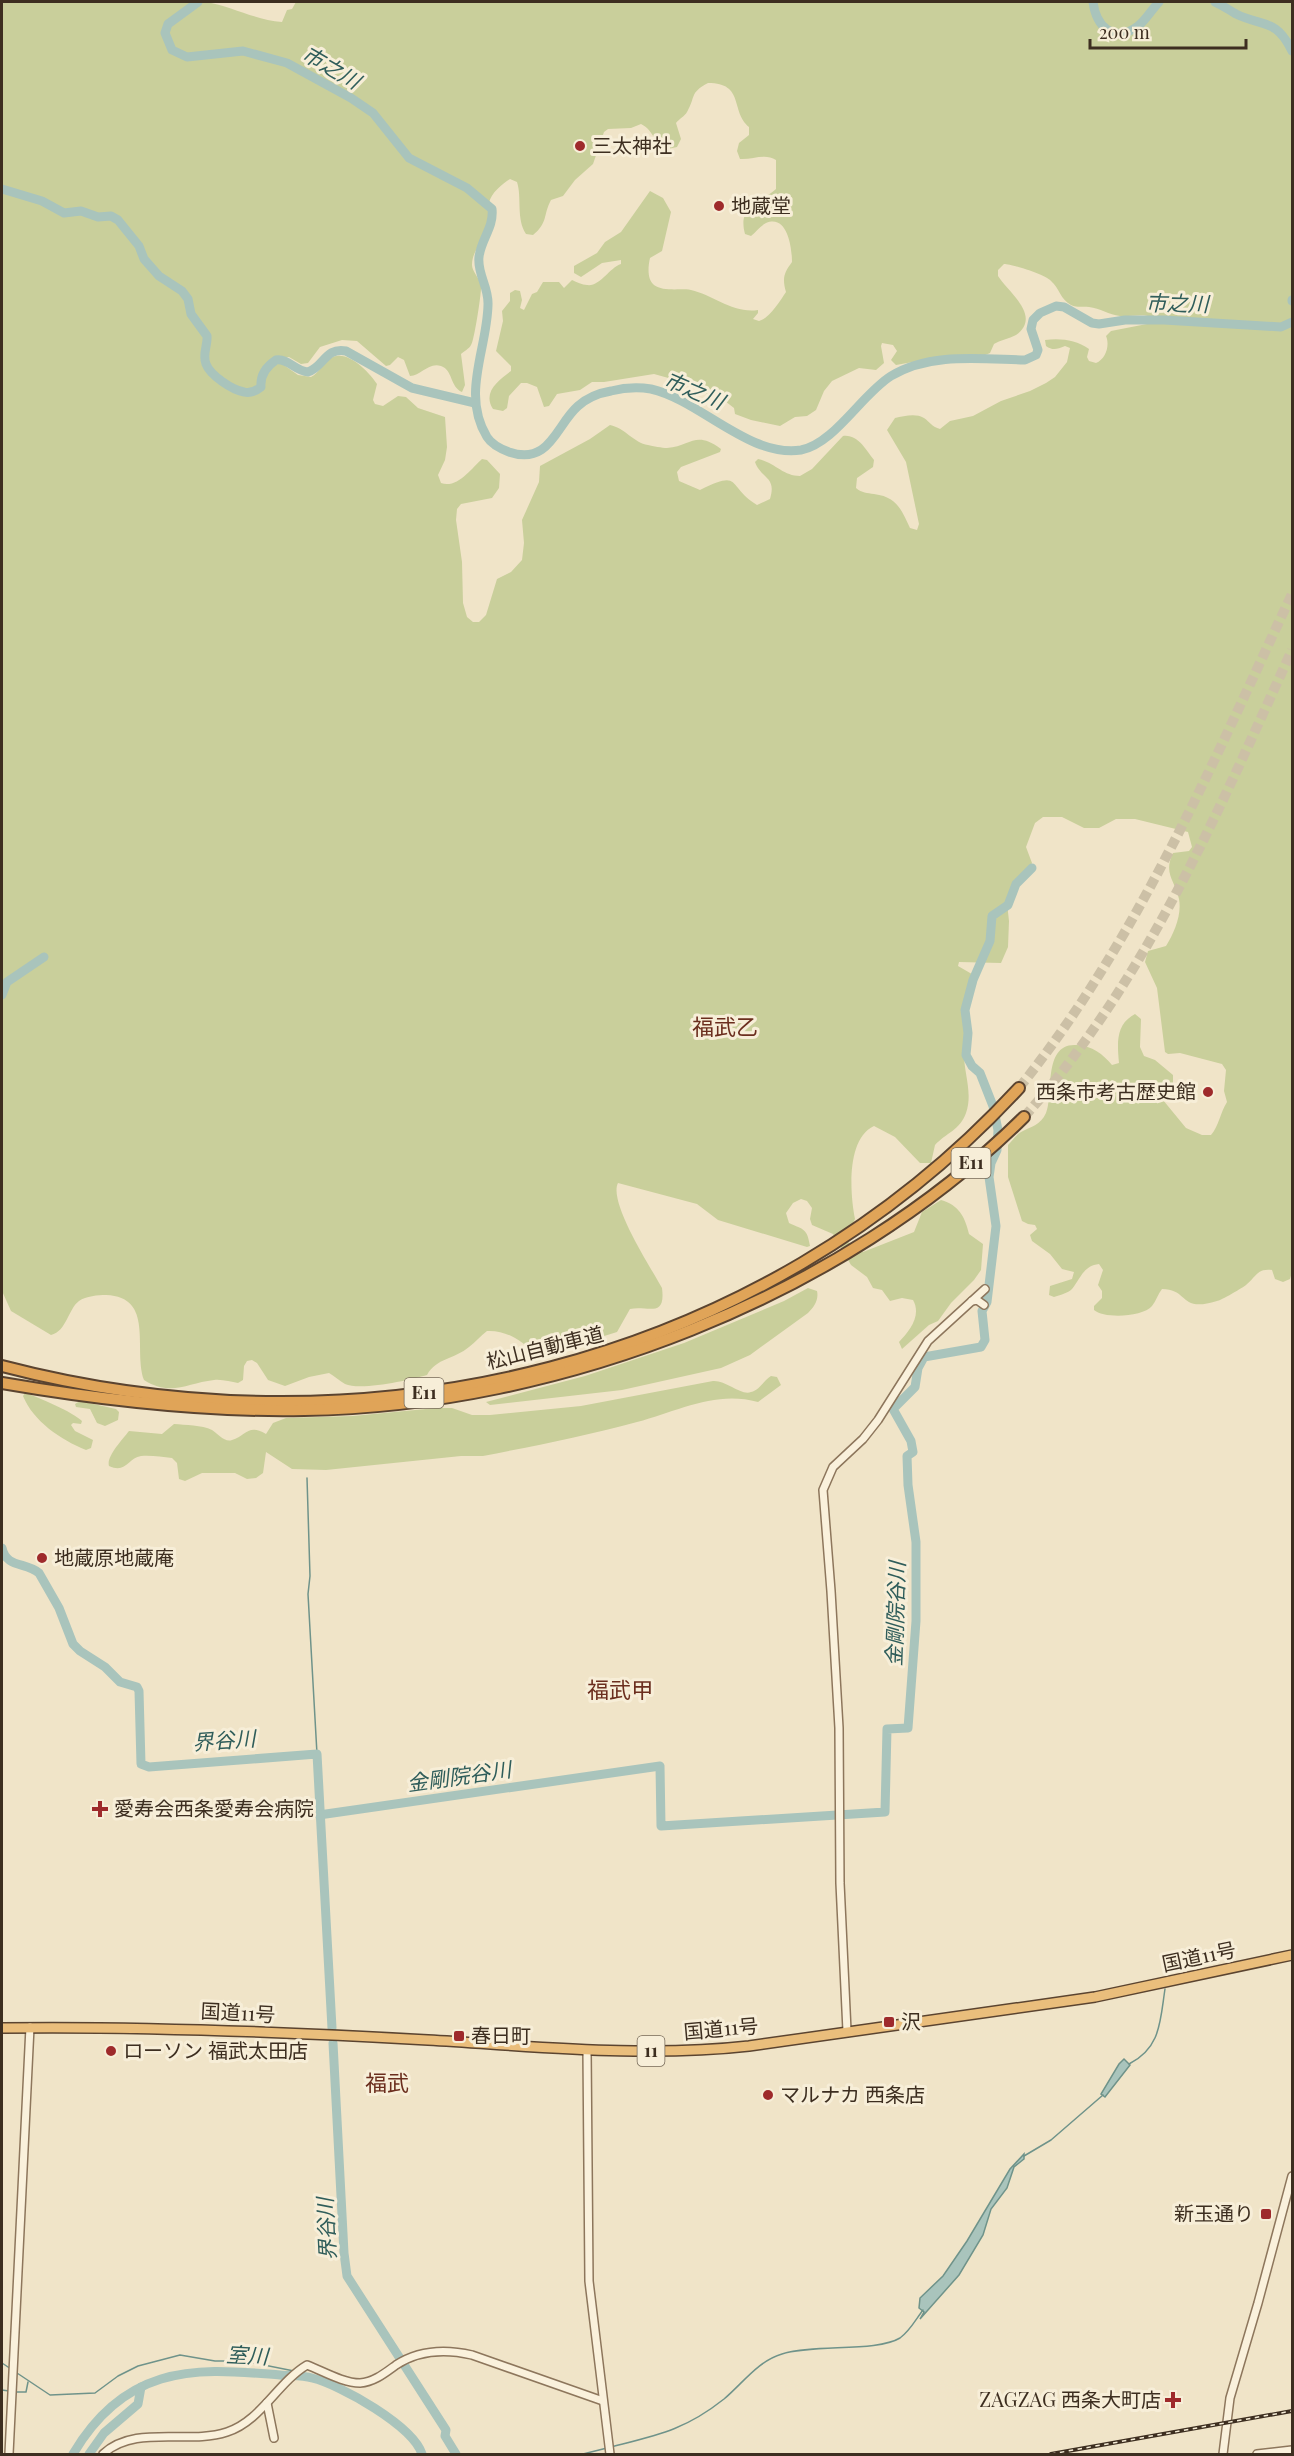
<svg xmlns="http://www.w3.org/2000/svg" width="1294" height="2456" font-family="'Playfair Display','Noto Sans JP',serif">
	<rect width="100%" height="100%" fill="#f0e4c8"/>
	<g fill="#c9cf9b" fill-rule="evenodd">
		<path d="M 2,2 L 206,2 C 231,6 255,20 282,22 L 287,10 L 292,9 L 296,2 L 1292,2 L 1292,1272 L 1290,1279 L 1283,1282 L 1275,1279 L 1272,1270 C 1257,1268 1256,1277 1246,1285 C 1244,1287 1220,1301 1217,1301 C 1179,1313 1189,1289 1162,1289 C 1158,1294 1156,1301 1152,1306 C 1143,1317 1104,1319 1094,1310 L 1094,1306 L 1102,1298 L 1102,1291 L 1098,1285 L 1103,1270 L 1099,1264 C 1083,1266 1081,1278 1072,1289 C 1068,1293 1060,1295 1054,1297 L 1049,1295 L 1050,1286 L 1072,1279 L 1074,1272 L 1062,1269 L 1050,1254 L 1032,1241 L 1030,1235 L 1037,1229 L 1035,1225 L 1028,1224 L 1022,1221 L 1008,1177 L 1008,1145 C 1012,1141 1016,1135 1021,1132 C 1030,1127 1041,1125 1046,1113 C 1054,1095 1042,1042 1077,1045 C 1092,1046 1103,1054 1112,1065 L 1119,1063 C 1117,1042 1116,1024 1135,1014 L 1141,1019 L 1140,1047 L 1144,1056 L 1155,1060 L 1173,1075 L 1173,1083 L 1163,1100 L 1186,1128 L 1202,1135 L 1211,1135 C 1219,1126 1220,1113 1227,1102 L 1224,1091 L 1226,1070 L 1222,1064 L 1180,1053 L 1168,1054 L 1165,1052 L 1157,988 L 1145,962 L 1148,951 L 1166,946 C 1174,933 1182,915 1179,899 C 1175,880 1163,874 1173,853 L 1189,851 L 1192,847 L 1188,832 L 1135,819 L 1116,819 L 1099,828 L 1084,828 L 1062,817 L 1043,817 L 1035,823 L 1026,847 L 1032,863 L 1028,872 L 1014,880 L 1007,903 L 1009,921 L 1008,947 L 1001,963 L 959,962 L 958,966 L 977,977 L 976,985 C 960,994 963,1016 965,1031 C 966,1038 964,1046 964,1054 C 964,1074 973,1093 966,1113 C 960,1130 946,1133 935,1145 L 931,1163 L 920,1163 L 895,1137 L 874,1126 C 846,1139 850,1194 855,1219 L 852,1225 L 843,1231 L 849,1243 L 863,1252 L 914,1232 L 922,1212 L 941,1200 C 959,1205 965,1217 969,1234 L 983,1244 L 981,1270 L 974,1280 L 951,1303 L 938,1321 L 929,1325 L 902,1349 L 899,1342 C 909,1331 922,1316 913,1300 L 902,1298 L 890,1301 L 882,1290 L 873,1288 L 867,1277 L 851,1265 L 833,1234 L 812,1225 L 810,1219 L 812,1208 L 807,1201 L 801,1199 L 793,1203 L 786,1213 L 789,1223 C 804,1230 807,1228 810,1246 L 807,1247 L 718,1220 L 697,1204 L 618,1183 C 608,1202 651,1268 662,1288 C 666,1319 647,1305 630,1309 L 617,1332 L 601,1337 L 583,1336 L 579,1338 L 572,1348 L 564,1352 L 536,1355 C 522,1341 507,1330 487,1331 C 480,1336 476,1342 469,1347 C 455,1359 436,1358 427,1375 C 410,1380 361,1391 345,1384 C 340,1381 334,1376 329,1373 L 309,1377 L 285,1386 L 268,1380 L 257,1363 L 252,1360 L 247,1361 L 244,1366 L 243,1380 L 238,1383 C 231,1382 222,1379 214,1380 C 187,1383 171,1397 144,1380 C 133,1349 155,1297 106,1295 C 98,1295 86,1296 79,1301 C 68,1309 67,1331 51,1335 L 11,1311 L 2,1291 ZM 708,83 C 745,83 730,111 749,127 L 749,135 L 739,143 L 737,151 L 740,159 C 752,160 765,153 776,160 L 776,189 C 761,203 737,205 745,234 L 751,236 C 756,232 760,226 766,223 C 788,214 792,249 792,262 C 784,273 782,278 786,292 C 780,301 769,319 759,321 L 753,319 L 758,313 L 758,310 C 734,314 713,295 691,290 C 680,288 663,292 654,285 C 647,279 648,267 650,258 L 662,251 L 671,212 L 663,198 L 650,191 L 621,232 L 605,242 L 597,253 L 574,266 L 574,273 L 581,277 L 602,263 L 621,260 L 621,264 C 609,268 600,287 587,285 C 582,285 577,282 572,280 L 564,288 L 559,282 L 543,282 L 537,292 L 532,294 L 524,310 L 520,308 L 522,300 L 520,291 L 515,290 L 510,293 L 510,301 L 502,311 L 503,321 L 496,351 L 511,366 L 511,371 C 499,380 482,392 493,409 L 503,411 L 507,408 L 509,396 L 521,383 L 527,383 L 537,387 L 544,407 L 549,406 L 557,394 L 580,390 L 592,382 L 604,382 L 654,374 L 690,384 L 710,396 L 721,398 L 734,408 L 735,414 L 751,420 L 780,426 L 795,417 L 807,416 L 816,410 L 824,391 L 832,381 L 859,368 L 876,370 L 884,363 L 881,346 L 882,343 L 893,345 L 897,351 L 891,360 L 896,365 L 946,356 L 983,356 L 990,353 L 994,344 C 1000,340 1009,339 1016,335 C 1042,316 1009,293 998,276 L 998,270 L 1004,264 C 1012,264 1046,275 1051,281 C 1060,289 1060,299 1071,305 C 1078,308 1082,306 1089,307 C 1100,308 1109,315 1120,316 C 1131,317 1142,313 1152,317 L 1152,323 L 1111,331 L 1106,336 C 1110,345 1106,359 1096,363 L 1089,361 L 1087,357 L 1089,349 C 1076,340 1061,338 1045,340 L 1046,346 C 1053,351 1057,349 1065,346 L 1070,348 L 1067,362 L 1055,377 L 1046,383 L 1030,391 L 1001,401 L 973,416 L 950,421 L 940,429 C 932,427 930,422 924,418 C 916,413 904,416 895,418 L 887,430 L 906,462 L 919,524 L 917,530 L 910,528 C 901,509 897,497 874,494 C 867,493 862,493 856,488 L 857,478 L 873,467 L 874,460 C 866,450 858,434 843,436 L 812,469 L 800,476 C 783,476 774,462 758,459 L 755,462 C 761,479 777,476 770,499 L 757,505 C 726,486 743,469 700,490 L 679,481 L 677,472 L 681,467 L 720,452 L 721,449 C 695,430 692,446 667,448 C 662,448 653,446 648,445 C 634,443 625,428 610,425 L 590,439 L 540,466 L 539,482 L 522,520 L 524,543 L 522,560 L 511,572 L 497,579 L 486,615 L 479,622 L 473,622 L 467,617 L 463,603 L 462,562 L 456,520 L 457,509 L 461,504 L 492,498 L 499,488 L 500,474 L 487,460 L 482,459 C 471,469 457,489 441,483 L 438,475 L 445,460 L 447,447 L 445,417 L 418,408 L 406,397 L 398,396 L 383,406 L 375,404 L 373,400 L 377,384 C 370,373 347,348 331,358 C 323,363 319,373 311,377 L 298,375 L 281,363 L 284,358 L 289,357 L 301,364 L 308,363 L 320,347 L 342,340 L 357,341 L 386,366 L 390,365 L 398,357 L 404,360 L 410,376 C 421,376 428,362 441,366 C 453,370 450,387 462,392 L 465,385 L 461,354 C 464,351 469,349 471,345 C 474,342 482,290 481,286 C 480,278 472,272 472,265 C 472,248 488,237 491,222 C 492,216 488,209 489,203 C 491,193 502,184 510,179 L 517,182 C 522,197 516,219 526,234 L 533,235 C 548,223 543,215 551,200 L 563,196 L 575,180 L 593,164 L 604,132 L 608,129 L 631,128 L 641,124 C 658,132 653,154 677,147 L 681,139 L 676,123 C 679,119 685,116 687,112 C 696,97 689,93 708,83 Z"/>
		<path d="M 808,1288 L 817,1291 C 819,1300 814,1307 808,1313 L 750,1355 L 721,1368 L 622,1390 L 490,1405 L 486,1402 L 585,1376 L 684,1343 L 784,1301 Z"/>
		<path d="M 771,1376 L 777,1377 L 781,1385 L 758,1402 C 716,1390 678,1411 637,1422 C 586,1436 534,1446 483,1456 L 461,1456 L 326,1470 L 292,1469 L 266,1452 L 263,1473 L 256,1478 L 247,1479 L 235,1473 L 202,1473 L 185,1481 L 179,1479 L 177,1463 L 172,1458 C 162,1457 151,1455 141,1456 C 128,1458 126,1474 109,1466 C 106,1457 122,1440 129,1431 L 162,1434 L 174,1424 C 185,1425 202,1425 212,1430 C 217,1433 225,1443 232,1440 C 246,1436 248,1423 266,1434 L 273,1423 L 286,1418 L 353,1416 L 436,1408 L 452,1408 L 472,1415 L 490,1415 L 581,1406 L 713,1381 C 726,1380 741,1396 751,1392 C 760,1390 764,1380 771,1376 Z"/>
		<path d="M 25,1393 C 38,1397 73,1412 82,1421 L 81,1424 L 73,1423 L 71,1425 L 75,1431 L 93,1440 L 91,1448 L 86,1450 C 61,1440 33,1421 23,1396 Z"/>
		<path d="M 80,1401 L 116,1409 L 119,1412 L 118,1420 L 105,1426 L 97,1423 L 90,1409 L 76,1407 L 75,1404 Z"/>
	</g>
	<g fill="#a9c4bc" stroke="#6f938a" stroke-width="1.5">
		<path d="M 1124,2059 L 1130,2065 L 1105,2097 L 1101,2094 L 1119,2064 Z"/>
		<path d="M 1024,2154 L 1024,2159 L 1014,2167 L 1007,2188 L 991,2209 L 983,2235 L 959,2275 L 920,2319 L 924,2312 L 919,2308 L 920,2298 L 943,2276 L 967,2241 L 1010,2169 Z"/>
	</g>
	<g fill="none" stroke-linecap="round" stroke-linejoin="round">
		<g stroke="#6f938a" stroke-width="1.5">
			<path d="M 307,1478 L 310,1576 L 308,1594 L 317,1754"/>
			<path d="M 1129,2064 C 1161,2048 1160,2021 1165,1989"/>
			<path d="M 1024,2156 L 1051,2140 L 1103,2095"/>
			<path d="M 2,2363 L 11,2369"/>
			<path d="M 17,2373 L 50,2395 L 95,2393 L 118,2376 L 138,2366 L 180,2355 L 215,2361 L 244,2361 L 294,2371"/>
			<path d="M 301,2374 L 312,2378"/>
			<path d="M 2,2390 L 9,2391"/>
			<path d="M 14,2392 L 26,2392 L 28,2382"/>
			<path d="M 611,2447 C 658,2435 685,2430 724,2399 C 743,2383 758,2361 782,2354 C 814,2344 877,2352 900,2338 C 910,2331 916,2319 923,2310"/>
			<path d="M 583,2454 L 607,2448"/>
		</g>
		<g stroke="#a9c4bc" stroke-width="9">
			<path d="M 198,2 L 168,24 L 165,33 L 172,50 L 187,57 L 243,51 L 287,63 L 351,98 L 373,113 L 409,158 L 467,188 L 492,209 C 494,228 481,239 479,257 C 477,274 489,287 488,305 C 487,350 461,394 487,437 C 492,445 501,449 509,452 C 550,466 556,425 578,406 C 587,398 599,393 611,391 C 623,388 638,387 651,389 C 700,400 749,458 801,450 C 834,444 862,394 891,376 C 930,352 981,359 1025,360 L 1036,355 L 1038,350 L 1031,329 L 1033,320 L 1040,313 L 1056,306 L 1064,307 L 1092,323 L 1099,324 L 1125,320 L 1164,320 L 1281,327 L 1292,322"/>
			<path d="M 1093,2 C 1096,25 1113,45 1138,26 C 1146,20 1152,9 1159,2"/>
			<path d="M 1215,2 C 1222,5 1229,10 1236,14 C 1263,27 1276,18 1292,51"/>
			<path d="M 2,189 L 42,201 L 64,213 L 81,211 L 98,217 L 111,216 L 118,220 L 139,246 L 144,259 L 159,276 L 182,291 L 188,299 L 191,314 L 207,336 C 208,345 202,354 206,364 C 210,375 232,390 244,392 C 251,394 256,391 261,387 C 260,375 267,366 276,360 C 288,358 295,371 308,372 C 324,367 325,347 346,351 L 412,388 L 475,403"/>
			<path d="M 1292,300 L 1292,301"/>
			<path d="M 2,995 L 7,982 L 44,957"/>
			<path d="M 2,1548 C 6,1568 26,1562 39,1573 L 59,1608 L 73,1644 L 80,1651 L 105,1667 L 120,1682 L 137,1687 L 139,1691 L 141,1764 L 149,1767 L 317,1754 L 332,2028"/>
			<path d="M 319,1815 L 660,1766 L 661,1826 L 885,1812 L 887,1729 L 908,1728 L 916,1621 L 916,1542 L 908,1485 L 907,1456 L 913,1452 L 911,1441 L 893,1409 L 915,1387 L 918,1368 L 924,1357 L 981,1347 L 985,1340 L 982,1311 L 987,1302 L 996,1226 L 989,1177 L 991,1163 L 997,1150 L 998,1130 L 993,1106 L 980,1073 L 972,1066 L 966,1055 L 968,1033 L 965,1010 L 973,980 L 990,941 L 992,916 L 1008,905 L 1016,884 L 1032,868"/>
			<path d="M 333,2043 L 344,2253 L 347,2276 L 446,2430 L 445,2436 L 456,2454"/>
			<path d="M 73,2454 C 93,2420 122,2391 161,2379 C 199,2367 241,2372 280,2375 C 290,2376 302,2375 312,2378 C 341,2385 413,2426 422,2454"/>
			<path d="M 89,2454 L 104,2433 L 138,2404 L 141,2387"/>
		</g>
		<g stroke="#ccc0a6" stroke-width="10" stroke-dasharray="10 5" stroke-linecap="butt">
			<path d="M 1019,1088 C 1138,940 1212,764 1292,594"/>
			<path d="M 1024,1117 C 1146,981 1217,814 1292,650"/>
		</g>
		<g stroke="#8d765c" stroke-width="10">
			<g id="tertiary">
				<path d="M 972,1301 L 977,1300 L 984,1305"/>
				<path d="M 847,2031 L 840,1883 L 839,1728 L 831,1591 L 823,1490 L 833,1467 L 863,1439 L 878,1420 L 928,1341 L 985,1289"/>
				<path d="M 587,2050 L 589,2281 L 610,2454"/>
				<path d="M 267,2403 L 274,2438"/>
				<path d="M 9,2454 L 30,2027"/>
				<path d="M 103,2454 C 135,2424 188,2445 227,2432 C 261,2421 277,2383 307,2365 C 323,2371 343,2383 360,2383 C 374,2382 385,2373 396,2365 C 419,2350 446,2349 472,2355 L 603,2401"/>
				<path d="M 1223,2454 L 1230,2398 L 1258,2303 L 1292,2176"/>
				<path d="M 1257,2454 L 1292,2450"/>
			</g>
		</g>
		<g stroke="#5b4430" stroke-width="12">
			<path id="trunk" d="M 2,2028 C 144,2026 286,2032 428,2040 C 534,2046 643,2058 749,2046 L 1095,1997 L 1292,1955"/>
		</g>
		<g stroke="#5b4430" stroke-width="14">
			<g id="motorway">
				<path d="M 2,1366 C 366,1461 761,1368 1019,1088"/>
				<path d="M 2,1383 C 101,1400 202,1412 304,1410 C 560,1406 841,1298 1024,1117"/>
			</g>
		</g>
		<use href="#tertiary" stroke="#faf1dc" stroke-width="7"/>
		<use href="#trunk" stroke="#eabe7c" stroke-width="9"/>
		<use href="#motorway" stroke="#e0a458" stroke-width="10"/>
		<g stroke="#3d2e20" stroke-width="4">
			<path id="rail" d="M 1051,2454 L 1292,2411"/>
		</g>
		<use href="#rail" stroke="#f7eed8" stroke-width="1.5" stroke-dasharray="4.5" stroke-linecap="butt"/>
	</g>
	<g fill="#9e2a2b" stroke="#f7eed8" stroke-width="2">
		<circle cx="580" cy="146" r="6"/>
		<circle cx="719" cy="206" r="6"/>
		<circle cx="1208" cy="1092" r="6"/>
		<circle cx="42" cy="1558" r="6"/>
		<path d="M97 1800h6v6h6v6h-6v6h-6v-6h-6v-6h6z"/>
		<rect x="883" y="2016" width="12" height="12" rx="3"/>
		<rect x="453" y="2030" width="12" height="12" rx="3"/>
		<circle cx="111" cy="2051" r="6"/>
		<circle cx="768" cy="2095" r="6"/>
		<rect x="1260" y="2208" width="12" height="12" rx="3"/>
		<path d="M1170 2391h6v6h6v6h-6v6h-6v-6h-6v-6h6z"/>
	</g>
	<g text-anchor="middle" stroke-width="6" stroke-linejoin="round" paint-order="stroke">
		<g fill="#f7eed8" stroke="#756857" stroke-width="1.5">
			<rect x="951.5" y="1148" width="39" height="30" rx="4.5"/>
			<rect x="404.5" y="1378" width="39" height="30" rx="4.5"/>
			<rect x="637.5" y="2036" width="27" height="30" rx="4.5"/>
		</g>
		<g font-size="18" font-weight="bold" fill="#3d2e20">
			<text x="971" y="1169">E11</text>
			<text x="424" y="1399">E11</text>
			<text x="651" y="2057">11</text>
		</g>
		<g font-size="20" fill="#3d2e20" stroke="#f7eed8" text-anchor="start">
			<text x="592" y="153">三太神社</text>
			<text x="731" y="213">地蔵堂</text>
			<text x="1196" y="1099" text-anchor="end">西条市考古歴史館</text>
			<text x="54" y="1565">地蔵原地蔵庵</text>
			<text x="114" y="1816">愛寿会西条愛寿会病院</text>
			<text x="901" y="2029">沢</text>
			<text x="471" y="2043">春日町</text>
			<text x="123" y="2058">ローソン 福武太田店</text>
			<text x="780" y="2102">マルナカ 西条店</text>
			<text x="1254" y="2221" text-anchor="end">新玉通り</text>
			<text x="1161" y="2407" text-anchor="end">ZAGZAG 西条大町店</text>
		</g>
		<g font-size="20" fill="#3d2e20" stroke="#f7eed8">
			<text transform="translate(545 1348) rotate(-14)" y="7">松山自動車道</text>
			<text transform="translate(1199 1957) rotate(-12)" y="7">国道11号</text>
			<text transform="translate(238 2013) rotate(3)" y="7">国道11号</text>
			<text transform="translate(721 2029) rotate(-5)" y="7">国道11号</text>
		</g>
		<g font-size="21" font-style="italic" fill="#2f5d5a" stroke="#f7eed8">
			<text transform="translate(331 68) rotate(30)" y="7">市之川</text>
			<text transform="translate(1177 304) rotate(1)" y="7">市之川</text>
			<text transform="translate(694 391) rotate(23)" y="7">市之川</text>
			<text transform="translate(896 1614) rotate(-88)" y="7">金剛院谷川</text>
			<text transform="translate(224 1741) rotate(-4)" y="7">界谷川</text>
			<text transform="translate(459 1777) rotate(-8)" y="7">金剛院谷川</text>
			<text transform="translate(327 2229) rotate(-93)" y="7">界谷川</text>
			<text transform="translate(247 2356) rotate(3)" y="7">室川</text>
		</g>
		<g font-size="22" fill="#6b2e1e" stroke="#f7eed8">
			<text x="725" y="1035">福武乙</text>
			<text x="620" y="1698">福武甲</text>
			<text x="387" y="2091">福武</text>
		</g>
	</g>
	<rect width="1294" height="2456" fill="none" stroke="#3d2e20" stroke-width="6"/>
	<path d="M1090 39v9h156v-9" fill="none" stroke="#3d2e20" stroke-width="3"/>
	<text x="1099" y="39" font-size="18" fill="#3d2e20" stroke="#f7eed8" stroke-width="4.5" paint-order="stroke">200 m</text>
</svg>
